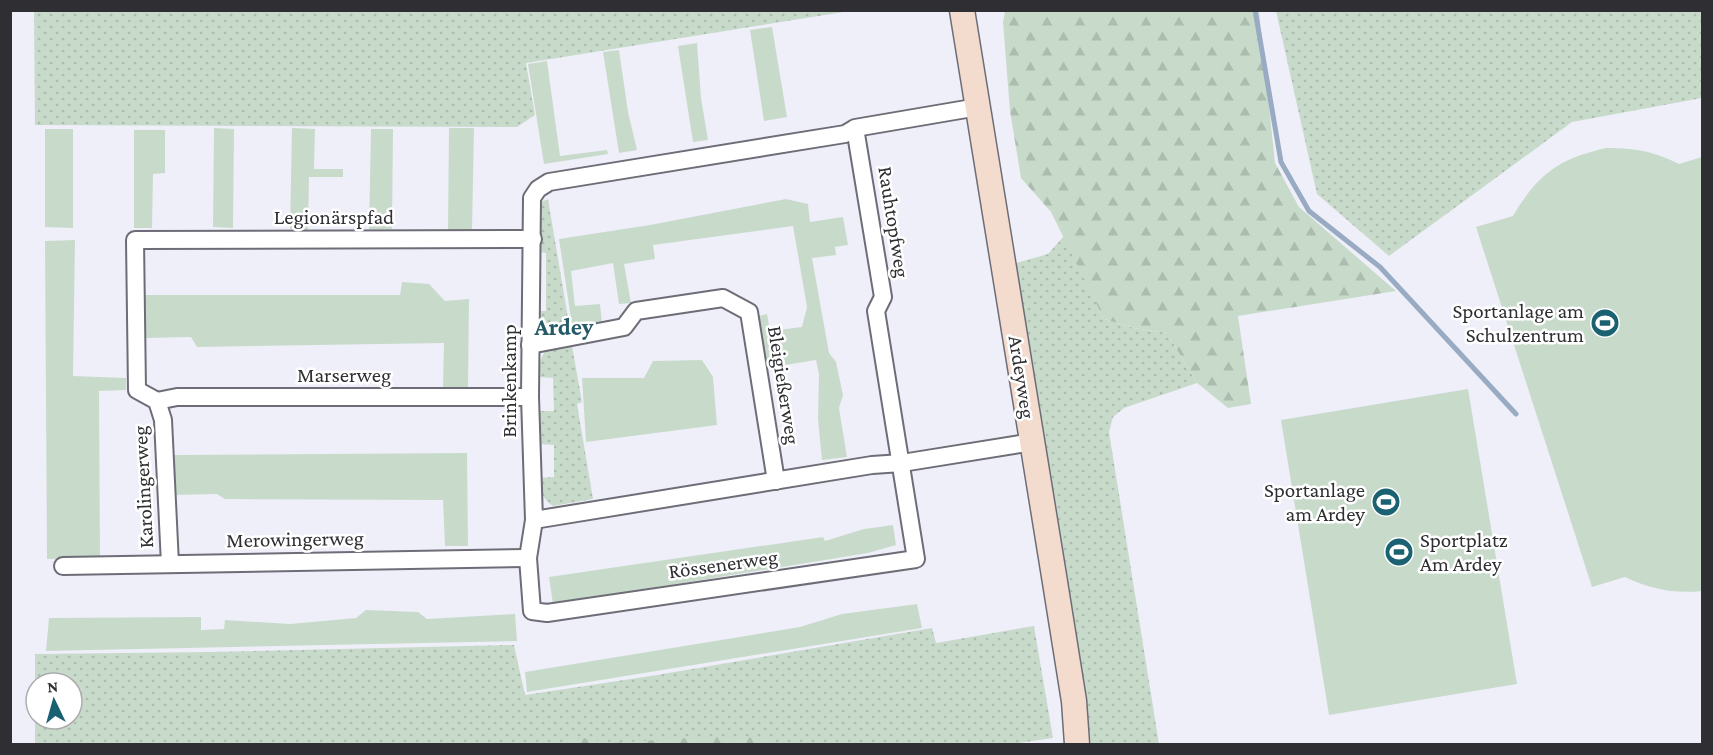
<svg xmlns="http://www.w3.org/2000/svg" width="1713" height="755" font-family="'Crimson Pro',serif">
	<defs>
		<pattern id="grass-dots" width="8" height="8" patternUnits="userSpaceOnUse" patternTransform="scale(1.5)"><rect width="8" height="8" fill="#c8dbcb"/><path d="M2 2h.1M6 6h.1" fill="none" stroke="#acbcaf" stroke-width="1.8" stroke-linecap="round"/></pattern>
		<pattern id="forest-firs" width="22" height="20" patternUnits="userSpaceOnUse" patternTransform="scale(1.5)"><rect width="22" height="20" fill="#c8dbcb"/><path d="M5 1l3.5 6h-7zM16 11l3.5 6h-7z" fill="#acbcaf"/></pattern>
	</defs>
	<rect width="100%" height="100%" fill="#efeffa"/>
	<g fill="url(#grass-dots)" fill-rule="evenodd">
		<path d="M 34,11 L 34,10 L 850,11 L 526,63 L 535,115 L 517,127 L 35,125 Z"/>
		<path d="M 1276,11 L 1702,11 L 1702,98 L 1572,122 L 1389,256 L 1317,194 Z"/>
		<path d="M 548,199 L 570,330 C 550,332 541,335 540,311 L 546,311 L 546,253 L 540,252 L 541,202 Z"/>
		<path d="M 1064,236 L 1104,319 L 1134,328 L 1167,333 L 1197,383 L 1124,408 L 1113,417 L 1109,432 L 1159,744 L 1091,744 L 1016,263 L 1048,254 Z"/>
		<path d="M 572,346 L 582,402 L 577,404 L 593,499 L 553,506 C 542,499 540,490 539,478 L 554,477 L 554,445 L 539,444 L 539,411 L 554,411 L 553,378 L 540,377 L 539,363 L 545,351 Z"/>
		<path d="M 1034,626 L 1053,738 L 1013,744 L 35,744 L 35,654 L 209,652 L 514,645 L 525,695 L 657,675 L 932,628 L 936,643 ZM 36,683 L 72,683 L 72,719 L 36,719 Z"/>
	</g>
	<g fill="url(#forest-firs)">
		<path d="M 1005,11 L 1259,11 L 1275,163 L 1299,207 L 1396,291 L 1238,316 L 1251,404 L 1228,408 L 1197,383 L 1167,333 L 1134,328 L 1104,319 L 1051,212 L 1021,178 L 1010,111 L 1003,22 Z"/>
		<path d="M 719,736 L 765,738 L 778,744 L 562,744 L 577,737 L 613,743 Z"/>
	</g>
	<g fill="#c8dbcb">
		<path d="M 772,27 L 787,117 L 764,121 L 750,30 Z"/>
		<path d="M 697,43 L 701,98 L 708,140 L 693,142 L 678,46 Z"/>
		<path d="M 619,50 L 628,112 L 637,150 L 619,153 L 603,52 Z"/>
		<path d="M 547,61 L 560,156 L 607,150 L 608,154 L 544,164 L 528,64 Z"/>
		<path d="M 214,128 L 234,129 L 233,228 L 213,227 Z"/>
		<path d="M 292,128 L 315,129 L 314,169 L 343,169 L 343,177 L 309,177 L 308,230 L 290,229 Z"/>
		<path d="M 449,128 L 474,128 L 472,230 L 448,230 Z"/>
		<path d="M 45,129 L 73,129 L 73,228 L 45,227 Z"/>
		<path d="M 371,129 L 393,129 L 392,229 L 369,229 Z"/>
		<path d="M 134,130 L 165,130 L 165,173 L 153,174 L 152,228 L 134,228 Z"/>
		<path d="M 1606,148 C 1635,148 1653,151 1679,164 L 1702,157 L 1702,591 C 1675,594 1650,589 1625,577 L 1592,587 L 1476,227 L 1513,216 C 1538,174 1558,159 1606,148 Z"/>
		<path d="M 786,199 L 808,204 L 810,222 L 843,217 L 848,245 L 835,247 L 836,255 L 812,258 L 829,353 L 836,362 L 843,395 L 839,408 L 847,457 L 822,460 L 818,419 L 819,374 L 816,360 L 766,368 L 759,316 L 767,314 L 770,331 L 802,327 L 807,307 L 793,226 L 653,245 L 655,259 L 624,264 L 631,303 L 619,304 L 613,263 L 571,271 L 575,306 L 600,304 L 602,323 L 572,325 L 559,239 L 650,225 Z"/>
		<path d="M 75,240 L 73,376 L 126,378 L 126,390 L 99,391 L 100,558 L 47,559 L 45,241 Z"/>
		<path d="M 402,282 L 429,284 L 445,301 L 469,299 L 468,388 L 443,387 L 444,343 L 197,347 L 191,337 L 146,338 L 145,295 L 400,295 Z"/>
		<path d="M 702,360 L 713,377 L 717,425 L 586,442 L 582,378 L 644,378 L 653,361 Z"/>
		<path d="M 1468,389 L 1517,684 L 1329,715 L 1281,420 Z"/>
		<path d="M 467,453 L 468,546 L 445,546 L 443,500 L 225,499 L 217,494 L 174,495 L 174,455 Z"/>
		<path d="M 893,525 L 896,545 L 868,553 L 553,604 L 549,577 L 823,537 L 825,541 L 864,529 Z"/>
		<path d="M 917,604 L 922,628 L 527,692 L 525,672 L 800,627 L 842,614 Z"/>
		<path d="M 366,610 L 418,612 L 427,619 L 515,614 L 517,641 L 46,651 L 49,618 L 201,617 L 201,630 L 224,629 L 225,620 L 290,624 L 356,618 Z"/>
	</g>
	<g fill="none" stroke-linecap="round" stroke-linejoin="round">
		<path stroke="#98abc3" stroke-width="5" d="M 1255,10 L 1281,162 L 1309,211 L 1380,267 L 1516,414"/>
		<g stroke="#6e6d77" stroke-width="20">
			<g id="street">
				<path d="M 855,128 L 883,297 L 876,311 L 916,559 L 547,613 L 532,611 L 528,558 L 534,520 L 530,397 L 532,198 L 538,189 L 549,182 L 845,134 L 855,128 L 978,107"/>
				<path d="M 530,345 L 624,327 L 636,311 L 723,298 L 749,312 L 776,481"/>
				<path d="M 157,401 L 177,397 L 530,397"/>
				<path d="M 534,520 L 872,465 L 902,463 L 1033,442"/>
				<path d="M 170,564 L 163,420 L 157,401 L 137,390 L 135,240 L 533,239"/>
				<path d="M 63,566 L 528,558"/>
			</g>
		</g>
		<g stroke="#6e6d77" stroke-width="27">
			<path id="secondary" d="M 962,10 L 1054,576 L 1074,701 L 1077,744"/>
		</g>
		<use href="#street" stroke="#fff" stroke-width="16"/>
		<use href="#secondary" stroke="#f3dcce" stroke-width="24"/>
	</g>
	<defs>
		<g id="stadium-disc" transform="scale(1.5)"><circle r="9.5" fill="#1a6171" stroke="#fff"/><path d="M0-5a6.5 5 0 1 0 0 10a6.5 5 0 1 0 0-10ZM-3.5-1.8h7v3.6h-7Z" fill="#fff"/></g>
	</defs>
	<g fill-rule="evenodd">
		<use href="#stadium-disc" x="1605" y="323"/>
		<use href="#stadium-disc" x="1386" y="502"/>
		<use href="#stadium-disc" x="1399" y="552"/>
	</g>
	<g text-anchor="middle" stroke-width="5" stroke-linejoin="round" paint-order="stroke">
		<g font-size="21" fill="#2f2f33" stroke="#fff">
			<text x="334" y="224">Legionärspfad</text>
			<text transform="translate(894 222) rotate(81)" y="7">Rauhtopfweg</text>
			<text x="344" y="382">Marserweg</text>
			<text transform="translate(1022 377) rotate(81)" y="7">Ardeyweg</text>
			<text transform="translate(509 381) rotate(-90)" y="7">Brinkenkamp</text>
			<text transform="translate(784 385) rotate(81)" y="7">Bleigießerweg</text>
			<text transform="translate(143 487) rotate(-93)" y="7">Karolingerweg</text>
			<text transform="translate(295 539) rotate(-1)" y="7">Merowingerweg</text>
			<text transform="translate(723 564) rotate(-8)" y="7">Rössenerweg</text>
		</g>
		<g font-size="21" fill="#2f2f33" stroke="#fff" text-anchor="end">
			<text x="1584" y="318">Sportanlage am<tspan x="1584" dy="24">Schulzentrum</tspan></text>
			<text x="1365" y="497">Sportanlage<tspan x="1365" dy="24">am Ardey</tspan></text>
			<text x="1420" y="547" text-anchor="start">Sportplatz<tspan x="1420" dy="24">Am Ardey</tspan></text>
		</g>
		<g font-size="24" font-weight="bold" fill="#255b68" stroke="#fff">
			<text x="564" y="335">Ardey</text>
		</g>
	</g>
	<rect width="1713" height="755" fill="none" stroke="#2f2f33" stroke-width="24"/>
	<g transform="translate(54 701) rotate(355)"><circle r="28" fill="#ffffff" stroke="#acacad" stroke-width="1.5"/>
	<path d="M0-4.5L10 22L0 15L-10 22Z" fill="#1a6171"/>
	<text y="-9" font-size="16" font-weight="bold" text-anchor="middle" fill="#2f2f33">N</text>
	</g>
</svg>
